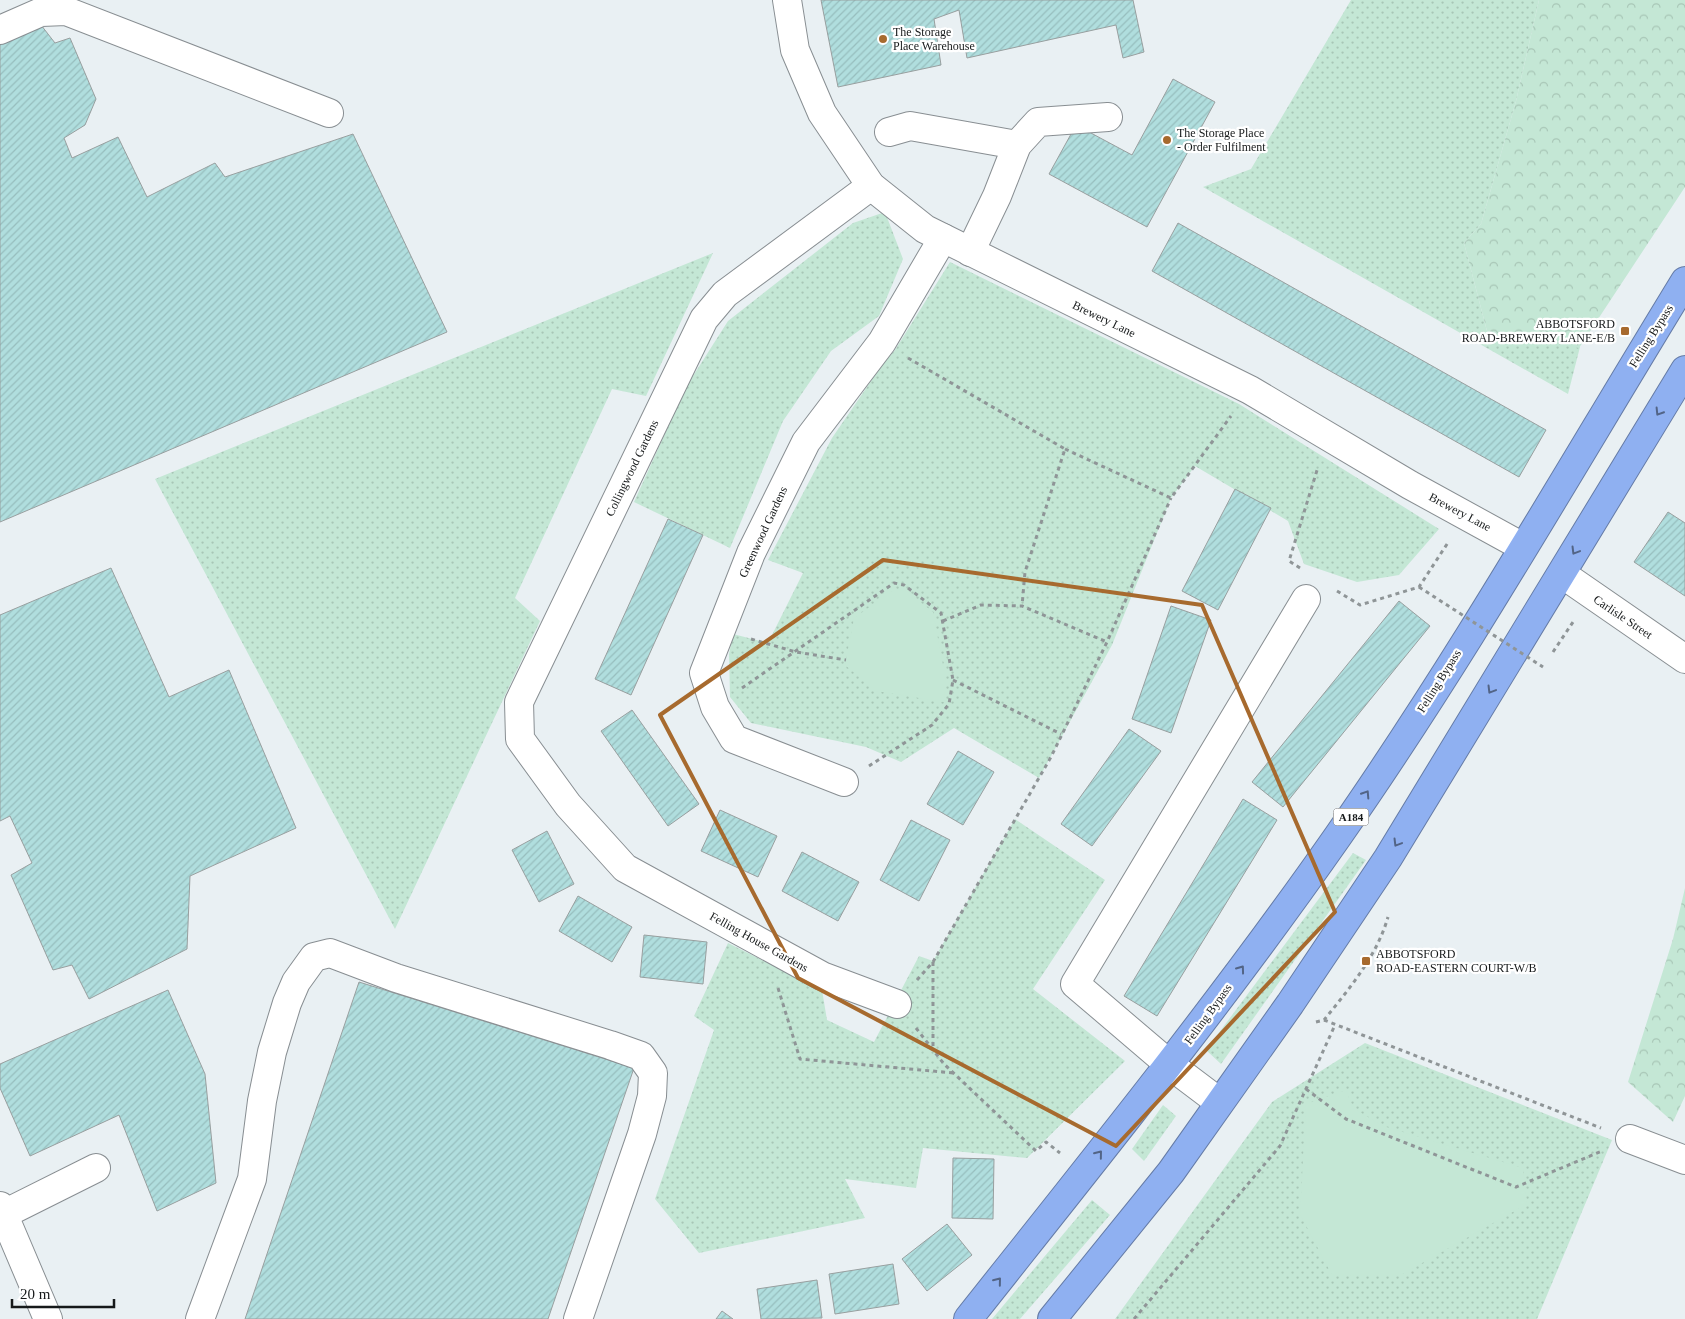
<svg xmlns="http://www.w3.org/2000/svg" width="1685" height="1319" font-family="Georgia,serif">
	<defs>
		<pattern id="grass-dots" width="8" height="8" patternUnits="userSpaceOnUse" patternTransform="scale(1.25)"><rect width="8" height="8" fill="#c4e7d5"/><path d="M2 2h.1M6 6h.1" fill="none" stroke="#a8c6b6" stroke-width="1.8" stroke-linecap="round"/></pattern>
		<pattern id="forest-crowns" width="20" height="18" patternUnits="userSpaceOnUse" patternTransform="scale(1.25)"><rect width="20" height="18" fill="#c4e7d5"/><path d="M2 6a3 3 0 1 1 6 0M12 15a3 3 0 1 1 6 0" fill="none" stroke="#a8c6b6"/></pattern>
		<pattern id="building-hatch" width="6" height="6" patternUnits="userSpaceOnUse" patternTransform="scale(1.25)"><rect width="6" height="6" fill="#b0dede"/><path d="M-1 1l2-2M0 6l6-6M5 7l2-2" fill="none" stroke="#97bebe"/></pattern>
	</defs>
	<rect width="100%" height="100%" fill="#e9f0f3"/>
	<g fill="url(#grass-dots)">
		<path d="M 1351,0 L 1539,0 L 1516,101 L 1481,224 L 1464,243 L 1487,331 L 1580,347 L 1568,394 L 1203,187 L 1251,169 Z"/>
		<path d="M 885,212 L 903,259 L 879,316 L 831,351 L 783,421 L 730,548 L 634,502 L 686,387 L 728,321 L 853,223 Z"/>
		<path d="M 713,253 L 646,396 L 612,389 L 515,598 L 540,621 L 395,929 L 155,479 Z"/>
		<path d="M 950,262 L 1239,404 L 1439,529 L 1399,575 L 1357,582 L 1304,564 L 1288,521 L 1195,466 L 1171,498 L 1112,645 L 1039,778 L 954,728 L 901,762 L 866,747 L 751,723 L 730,697 L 729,654 L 733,634 L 768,643 L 803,573 L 768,560 L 832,438 L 882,365 L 895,350 Z"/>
		<path d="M 1015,819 L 1105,880 L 1033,989 L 1125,1061 L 1027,1158 L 923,1148 L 916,1188 L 845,1179 L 865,1218 L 699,1253 L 655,1199 L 714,1030 L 694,1016 L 728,943 L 822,990 L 827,1020 L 874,1042 L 919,956 L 933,961 Z"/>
		<path d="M 1353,853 L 1366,860 L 1221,1064 L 1206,1050 Z"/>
		<path d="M 1365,1043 L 1612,1140 L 1537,1319 L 1115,1319 L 1272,1102 Z"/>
		<path d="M 1163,1105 L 1176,1116 L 1144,1161 L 1132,1149 Z"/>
		<path d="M 1092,1200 L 1110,1215 L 1020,1319 L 992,1319 Z"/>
	</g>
	<g fill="url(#forest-crowns)">
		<path d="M 1539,0 L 1685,0 L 1685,187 L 1579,348 L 1487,331 L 1464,243 L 1481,224 L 1516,101 Z"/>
		<path d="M 1685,888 L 1685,1096 L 1673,1122 L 1628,1082 L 1673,939 Z"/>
	</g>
	<g fill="#c4e7d5">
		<path d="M 895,589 L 906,591 L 933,612 L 946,681 L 944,702 L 876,691 L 845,665 L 854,618 Z"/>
		<path d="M 1346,1090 L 1353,1108 L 1383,1126 L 1523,1168 L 1527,1204 L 1399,1276 L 1332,1275 L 1300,1214 L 1306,1104 Z"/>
	</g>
	<g fill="url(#building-hatch)" stroke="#989f9f">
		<path d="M 821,0 L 1133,0 L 1144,52 L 1123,58 L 1116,25 L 967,58 L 959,10 L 934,19 L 941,65 L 838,87 Z"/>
		<path d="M 41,25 L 55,43 L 70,38 L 96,99 L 85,125 L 64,138 L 72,158 L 118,137 L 147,197 L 215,163 L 225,177 L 353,134 L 447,332 L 0,522 L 0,43 Z"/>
		<path d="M 1173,79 L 1215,102 L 1147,227 L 1049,174 L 1076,125 L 1132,155 Z"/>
		<path d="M 1178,223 L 1546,430 L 1519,477 L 1152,271 Z"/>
		<path d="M 1235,489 L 1271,508 L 1218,610 L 1182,591 Z"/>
		<path d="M 1668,512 L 1685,523 L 1685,596 L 1634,562 Z"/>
		<path d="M 668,519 L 703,535 L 631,695 L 595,679 Z"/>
		<path d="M 111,568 L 169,697 L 229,670 L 296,828 L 190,876 L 187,949 L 89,999 L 72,965 L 53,970 L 11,875 L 32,863 L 10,816 L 0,821 L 0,615 Z"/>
		<path d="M 1399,601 L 1430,626 L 1283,807 L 1252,782 Z"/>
		<path d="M 1171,606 L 1211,620 L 1171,733 L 1132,719 Z"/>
		<path d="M 632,710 L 699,804 L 668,826 L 601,731 Z"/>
		<path d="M 1129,729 L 1161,751 L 1092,846 L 1061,824 Z"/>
		<path d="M 958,751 L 994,772 L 963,825 L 927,804 Z"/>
		<path d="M 1243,799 L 1277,820 L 1157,1016 L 1124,996 Z"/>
		<path d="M 720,810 L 777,836 L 758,877 L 701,851 Z"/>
		<path d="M 911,820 L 950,840 L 919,901 L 880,880 Z"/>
		<path d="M 547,831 L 574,884 L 539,902 L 512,850 Z"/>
		<path d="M 802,852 L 859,882 L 838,921 L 782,891 Z"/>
		<path d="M 578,896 L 632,927 L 612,962 L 559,931 Z"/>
		<path d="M 644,935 L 707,942 L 703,984 L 640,977 Z"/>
		<path d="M 359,982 L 634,1068 L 548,1319 L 245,1319 Z"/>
		<path d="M 168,990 L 205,1074 L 216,1183 L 157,1211 L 119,1115 L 30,1156 L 0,1088 L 0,1064 Z"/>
		<path d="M 953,1158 L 994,1159 L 993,1219 L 952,1218 Z"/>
		<path d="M 947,1224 L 972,1255 L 927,1291 L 902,1259 Z"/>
		<path d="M 893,1264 L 899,1304 L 835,1314 L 829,1274 Z"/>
		<path d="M 817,1280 L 822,1318 L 761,1319 L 757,1289 Z"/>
		<path d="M 722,1311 L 733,1319 L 716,1319 Z"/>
	</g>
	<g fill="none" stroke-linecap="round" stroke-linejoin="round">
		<g stroke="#888e92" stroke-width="30">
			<g id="minor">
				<path d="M 787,0 L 795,50 L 822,113 L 871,186 L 925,229 L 1250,390 L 1410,485 L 1523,547"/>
				<path d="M 0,30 L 41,12 L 66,11 L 329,113"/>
				<path d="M 889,132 L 910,126 L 1017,145"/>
				<path d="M 871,186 L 725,294 L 704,319 L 519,702 L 520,739 L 568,805 L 625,868 L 822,976 L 897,1004"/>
				<path d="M 970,252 L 997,196 L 1017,145 L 1038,122 L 1108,117"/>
				<path d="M 1562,574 L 1685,659"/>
				<path d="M 844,782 L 734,739 L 715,707 L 704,673 L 751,553 L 806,442 L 882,342 L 943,238"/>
				<path d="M 1219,1102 L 1170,1065 L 1075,984 L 1306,599"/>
				<path d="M 1630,1139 L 1685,1160"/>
				<path d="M 0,1206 L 48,1319"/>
				<path d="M 4,1214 L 96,1168"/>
				<path d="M 200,1319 L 252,1179 L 262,1101 L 272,1052 L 287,1003 L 296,982 L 314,957 L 330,953 L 396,978 L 610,1045 L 641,1056 L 653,1073 L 652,1096 L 642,1134 L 578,1319"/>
			</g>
		</g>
		<g stroke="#657ba6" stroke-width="30">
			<g id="highway">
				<path d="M 968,1319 C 1094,1160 1222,1002 1338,836 C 1463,657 1571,467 1685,281"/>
				<path d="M 1052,1319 L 1171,1172 L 1290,1004 L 1388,858 L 1685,370"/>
			</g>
		</g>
		<g stroke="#8f9597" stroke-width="3" stroke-dasharray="4 4" stroke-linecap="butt">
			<path d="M 908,358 L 1065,449 L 1025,572 L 1022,606"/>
			<path d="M 1065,449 L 1171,498 L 1231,416"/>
			<path d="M 1300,568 L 1289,561 L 1318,467"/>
			<path d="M 1337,591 L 1360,605 L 1419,587 L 1449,541"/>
			<path d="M 943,621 L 981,605 L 1022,606 L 1107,642"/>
			<path d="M 751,639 L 796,652 L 846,660"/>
			<path d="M 1553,652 L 1575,619"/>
			<path d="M 953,680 L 1061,734"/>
			<path d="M 742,688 L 894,583 L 904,585 L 941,613 L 953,680 L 949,704 L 932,725 L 869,766"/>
			<path d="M 933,962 L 933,1049"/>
			<path d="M 917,980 L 933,962 L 1051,757 L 1107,642 L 1171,498"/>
			<path d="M 778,988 L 800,1059 L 954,1073"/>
			<path d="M 1324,1020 L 1601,1128"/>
			<path d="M 1316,1022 L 1324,1020 C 1349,989 1377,956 1388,917"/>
			<path d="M 916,1028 L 944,1064 L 1036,1151 L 1046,1142 L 1060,1153"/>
			<path d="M 1306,1089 L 1346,1119 L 1516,1187 L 1602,1151"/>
			<path d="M 1134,1319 L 1280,1146 L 1335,1025"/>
		</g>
		<use href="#minor" stroke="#fff" stroke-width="28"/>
		<use href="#highway" stroke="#8fb0f1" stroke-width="28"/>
		<path stroke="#8f9597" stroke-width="3" stroke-dasharray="4 4" stroke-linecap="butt" d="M 1419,587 L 1543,667"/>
	</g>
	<defs><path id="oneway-chevron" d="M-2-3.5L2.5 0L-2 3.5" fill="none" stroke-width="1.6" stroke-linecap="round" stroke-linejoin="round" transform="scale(1.25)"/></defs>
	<g stroke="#526486">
		<use href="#oneway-chevron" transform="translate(1659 412) rotate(122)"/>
		<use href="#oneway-chevron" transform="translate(1575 551) rotate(121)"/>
		<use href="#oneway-chevron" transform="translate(1491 690) rotate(121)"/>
		<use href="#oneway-chevron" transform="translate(1366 794) rotate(-57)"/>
		<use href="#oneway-chevron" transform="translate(1397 843) rotate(121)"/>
		<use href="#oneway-chevron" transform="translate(1241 969) rotate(-54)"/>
		<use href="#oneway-chevron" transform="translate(1099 1154) rotate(-51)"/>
		<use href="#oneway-chevron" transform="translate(998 1281) rotate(-51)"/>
	</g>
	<path fill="none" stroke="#a76a2e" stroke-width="4" stroke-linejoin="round" d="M 883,560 L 1202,605 L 1335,912 L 1116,1146 L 798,978 L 660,715 Z"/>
	<g fill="#a76a2e" stroke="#fff" stroke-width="2">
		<circle cx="883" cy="39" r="5"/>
		<circle cx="1167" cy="140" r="5"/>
		<rect x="1620" y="326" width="10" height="10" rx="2.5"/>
		<rect x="1361" y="956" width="10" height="10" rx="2.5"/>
	</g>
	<g text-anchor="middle" stroke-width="4.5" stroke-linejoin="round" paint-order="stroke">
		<rect fill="#fff" stroke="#5c5e5f" stroke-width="1" x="1333.5" y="808.5" width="35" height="17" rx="4"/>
		<g font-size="11" font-weight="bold" fill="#16191a">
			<text x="1351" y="821">A184</text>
		</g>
		<g font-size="12" fill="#16191a" stroke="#fff" text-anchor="start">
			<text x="893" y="36">The Storage<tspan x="893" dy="14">Place Warehouse</tspan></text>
			<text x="1177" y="137">The Storage Place<tspan x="1177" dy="14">- Order Fulfilment</tspan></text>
			<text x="1615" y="328" text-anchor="end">ABBOTSFORD<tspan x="1615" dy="14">ROAD-BREWERY LANE-E/B</tspan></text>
			<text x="1376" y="958">ABBOTSFORD<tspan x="1376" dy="14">ROAD-EASTERN COURT-W/B</tspan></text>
		</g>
		<g font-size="12" fill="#16191a" stroke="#fff">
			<text transform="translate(1104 319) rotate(26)" y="4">Brewery Lane</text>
			<text transform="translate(1651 336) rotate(-58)" y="4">Felling Bypass</text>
			<text transform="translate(632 468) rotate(-64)" y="4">Collingwood Gardens</text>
			<text transform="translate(1460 512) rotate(28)" y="4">Brewery Lane</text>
			<text transform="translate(763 532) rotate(-65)" y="4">Greenwood Gardens</text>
			<text transform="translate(1623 617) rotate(34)" y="4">Carlisle Street</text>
			<text transform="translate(1439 681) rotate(-58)" y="4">Felling Bypass</text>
			<text transform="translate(759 942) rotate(29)" y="4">Felling House Gardens</text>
			<text transform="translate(1208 1014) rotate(-54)" y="4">Felling Bypass</text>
		</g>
	</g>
	<path d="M12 1299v8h102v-8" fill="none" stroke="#16191a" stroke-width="2.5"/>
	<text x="20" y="1299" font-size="15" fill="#16191a" stroke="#ffffff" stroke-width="4" paint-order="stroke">20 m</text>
</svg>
